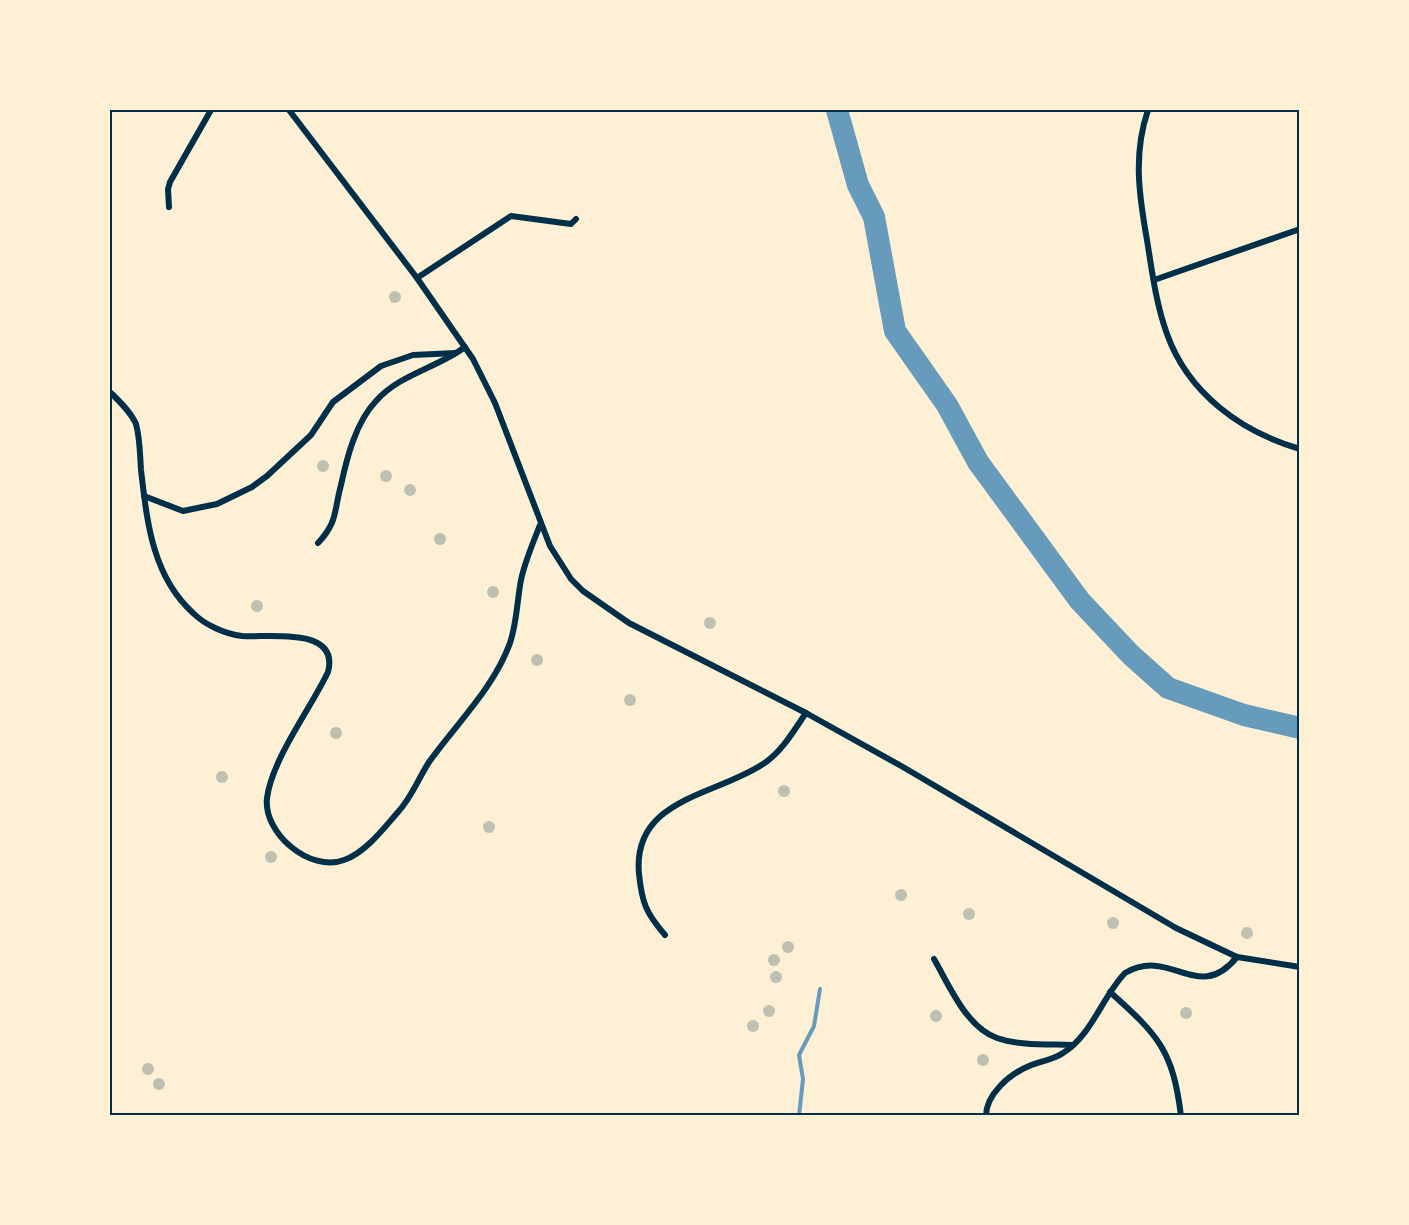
<svg xmlns="http://www.w3.org/2000/svg" width="1409" height="1225" font-family="'Archivo Narrow',sans-serif">
	<rect width="100%" height="100%" fill="#fdf0d5"/>
	<g fill="none" stroke-linecap="round" stroke-linejoin="round">
		<path stroke="#669bbc" stroke-width="4" d="M 799,1116 L 803,1079 L 799,1055 L 814,1026 L 820,989"/>
		<path stroke="#669bbc" stroke-width="22" d="M 837,110 L 858,185 L 874,217 L 895,331 L 947,405 L 978,462 L 1080,601 L 1131,655 L 1168,688 L 1244,715 L 1300,728"/>
	</g>
	<g fill="#bec0b2">
		<circle cx="395" cy="297" r="6"/>
		<circle cx="323" cy="466" r="6"/>
		<circle cx="386" cy="476" r="6"/>
		<circle cx="410" cy="490" r="6"/>
		<circle cx="440" cy="539" r="6"/>
		<circle cx="493" cy="592" r="6"/>
		<circle cx="257" cy="606" r="6"/>
		<circle cx="710" cy="623" r="6"/>
		<circle cx="537" cy="660" r="6"/>
		<circle cx="630" cy="700" r="6"/>
		<circle cx="336" cy="733" r="6"/>
		<circle cx="222" cy="777" r="6"/>
		<circle cx="784" cy="791" r="6"/>
		<circle cx="489" cy="827" r="6"/>
		<circle cx="271" cy="857" r="6"/>
		<circle cx="901" cy="895" r="6"/>
		<circle cx="969" cy="914" r="6"/>
		<circle cx="1113" cy="923" r="6"/>
		<circle cx="1247" cy="933" r="6"/>
		<circle cx="788" cy="947" r="6"/>
		<circle cx="774" cy="960" r="6"/>
		<circle cx="776" cy="977" r="6"/>
		<circle cx="769" cy="1011" r="6"/>
		<circle cx="1186" cy="1013" r="6"/>
		<circle cx="936" cy="1016" r="6"/>
		<circle cx="753" cy="1026" r="6"/>
		<circle cx="983" cy="1060" r="6"/>
		<circle cx="148" cy="1069" r="6"/>
		<circle cx="159" cy="1084" r="6"/>
	</g>
	<g fill="none" stroke-linecap="round" stroke-linejoin="round">
		<g stroke="#003049" stroke-width="6">
			<path d="M 289,110 L 417,278 L 473,359 L 495,403 L 550,546 L 571,579 L 583,591 L 629,623 L 806,713 L 903,767 L 1176,928 L 1237,957 L 1300,967"/>
			<path d="M 1148,110 C 1133,154 1139,195 1147,240 C 1152,271 1156,304 1167,334 C 1188,393 1241,432 1300,449"/>
			<path d="M 169,207 L 168,189 L 170,182 L 211,110"/>
			<path d="M 417,278 L 511,216 L 571,224 L 576,219"/>
			<path d="M 1154,280 L 1300,229"/>
			<path d="M 110,392 C 119,401 131,412 136,424 C 140,438 140,456 141,470 C 147,521 152,576 193,613 C 205,625 225,634 242,636 C 268,638 340,626 328,672 C 311,708 272,759 267,798 C 263,833 310,873 344,860 C 365,853 384,828 398,812 C 412,797 418,779 429,762 C 457,723 493,689 510,643 C 517,622 517,601 521,580 C 525,561 533,543 540,525"/>
			<path d="M 144,496 L 183,511 L 217,504 L 252,487 L 267,476 L 311,435 L 333,402 L 381,366 L 413,355 L 456,353"/>
			<path d="M 318,543 C 338,522 334,510 341,485 C 347,457 356,422 376,401 C 400,374 437,368 465,347"/>
			<path d="M 665,935 C 646,913 642,903 639,874 C 632,797 718,796 766,762 C 783,750 794,730 806,713"/>
			<path d="M 934,959 C 949,985 966,1027 997,1038 C 1020,1046 1049,1044 1072,1045"/>
			<path d="M 1110,992 C 1158,1035 1173,1050 1181,1116"/>
			<path d="M 986,1116 C 986,1094 1010,1074 1029,1066 C 1040,1061 1053,1060 1063,1053 C 1092,1035 1102,997 1125,973 C 1171,946 1198,1005 1237,957"/>
		</g>
	</g>
	<rect width="1409" height="1225" fill="none" stroke="#fdf0d5" stroke-width="222"/>
	<rect x="111" y="111" width="1187" height="1003" fill="none" stroke="#003049" stroke-width="2"/>
</svg>
